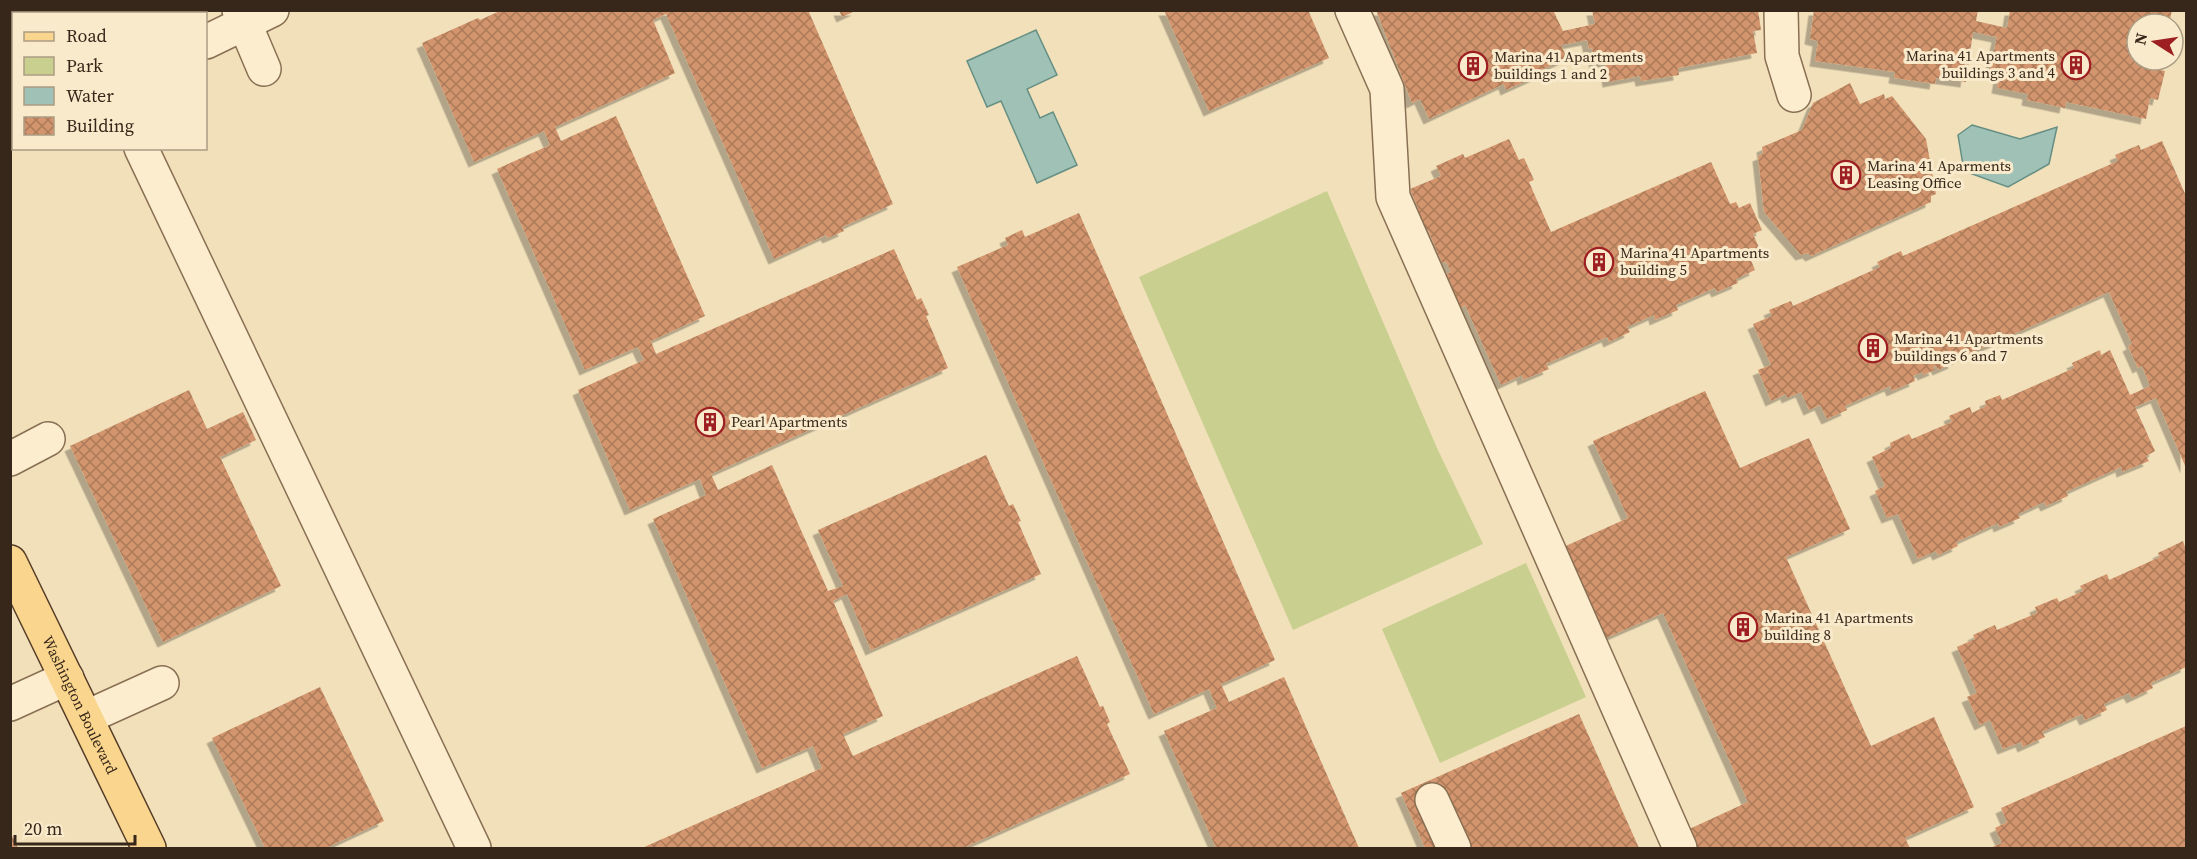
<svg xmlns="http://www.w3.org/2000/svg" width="2197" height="859" font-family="'Source Serif 4',serif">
	<defs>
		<pattern id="building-cross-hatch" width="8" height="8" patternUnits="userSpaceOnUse" patternTransform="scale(1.5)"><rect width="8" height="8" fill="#d3956d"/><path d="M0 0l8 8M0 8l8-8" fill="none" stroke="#ac7a59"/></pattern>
		<filter id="shadow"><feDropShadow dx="-5.5" dy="5.5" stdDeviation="0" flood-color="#0004"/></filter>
	</defs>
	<rect width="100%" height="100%" fill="#f1e0ba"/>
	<g fill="#c9cf8e">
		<path d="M 1327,191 L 1437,448 L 1483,544 L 1293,630 L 1139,277 Z"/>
		<path d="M 1526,563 L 1586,697 L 1440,763 L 1382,629 Z"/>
	</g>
	<g fill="#9fc1b6" stroke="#668f84" stroke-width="1.5">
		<path d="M 1036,30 L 1057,75 L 1027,89 L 1040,118 L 1053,112 L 1077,165 L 1037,183 L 1001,101 L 987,107 L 967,61 Z"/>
		<path d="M 1972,125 L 2020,139 L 2057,127 L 2049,164 L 2008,187 L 1964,171 L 1958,135 Z"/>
	</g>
	<g fill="url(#building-cross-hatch)" filter="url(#shadow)">
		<path d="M 502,10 L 808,10 L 893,204 L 842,227 L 844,231 L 828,238 L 826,235 L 774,259 L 666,14 L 653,20 L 675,73 L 555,127 L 561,141 L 616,116 L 705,316 L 651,341 L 656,354 L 894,249 L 917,300 L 921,298 L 929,315 L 926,316 L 948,368 L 711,474 L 718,490 L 772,465 L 828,591 L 843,586 L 818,530 L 986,455 L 1009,506 L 1013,504 L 1021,521 L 1018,522 L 1041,574 L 871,650 L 847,594 L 833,601 L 883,716 L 843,734 L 853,756 L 1077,656 L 1100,707 L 1103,706 L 1110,722 L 1107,724 L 1130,774 L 963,848 L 642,848 L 822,768 L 813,746 L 762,768 L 653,519 L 706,495 L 700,479 L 630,510 L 578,390 L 644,360 L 638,347 L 585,370 L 497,169 L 550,145 L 544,131 L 474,162 L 422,43 L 478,18 L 480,20 Z"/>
		<path d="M 839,10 L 857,10 L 842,17 Z"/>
		<path d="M 1164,10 L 1308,10 L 1329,58 L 1209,111 Z"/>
		<path d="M 1376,10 L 1553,10 L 1563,31 L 1595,24 L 1592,10 L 1758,10 L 1761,30 L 1753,31 L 1757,53 L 1678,68 L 1679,75 L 1641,81 L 1640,76 L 1608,82 L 1605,62 L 1595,64 L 1592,48 L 1589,49 L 1587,40 L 1561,45 L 1567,58 L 1539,71 L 1541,74 L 1506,90 L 1504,84 L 1429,119 L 1420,99 L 1412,103 Z"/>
		<path d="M 1814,10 L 1978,10 L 1976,21 L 2007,28 L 2010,10 L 2172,10 L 2169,24 L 2137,24 L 2137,60 L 2161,60 L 2159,70 L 2165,71 L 2158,100 L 2150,98 L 2146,119 L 2066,102 L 2065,108 L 2027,100 L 2028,94 L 1997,88 L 2000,71 L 1990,69 L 1997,37 L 1973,32 L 1966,82 L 1936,78 L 1935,84 L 1894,78 L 1895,72 L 1815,61 L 1818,41 L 1810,39 Z"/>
		<path d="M 1850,83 L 1860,104 L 1884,94 L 1885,99 L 1892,96 L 1926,139 L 1936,194 L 1931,196 L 1931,202 L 1811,256 L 1808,253 L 1801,255 L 1764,212 L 1758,156 L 1763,154 L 1762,147 L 1802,130 L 1813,103 Z"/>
		<path d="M 1509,139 L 1519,160 L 1524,158 L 1534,180 L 1529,182 L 1551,232 L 1711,162 L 1730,204 L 1736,202 L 1739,208 L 1750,203 L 1762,230 L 1753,234 L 1761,252 L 1750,258 L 1755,270 L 1736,279 L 1738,283 L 1717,292 L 1715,288 L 1676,305 L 1678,310 L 1655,320 L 1654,315 L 1627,327 L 1630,332 L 1609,342 L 1607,337 L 1546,364 L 1549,369 L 1523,380 L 1522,375 L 1501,385 L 1465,305 L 1461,308 L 1446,274 L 1451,272 L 1446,262 L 1442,263 L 1428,230 L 1424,232 L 1414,210 L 1418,208 L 1410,189 L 1441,176 L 1436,166 L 1463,154 L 1465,158 Z"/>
		<path d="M 2162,141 L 2186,196 L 2186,468 L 2156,398 L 2135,407 L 2155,451 L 2146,456 L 2149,461 L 2122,472 L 2121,467 L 2066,492 L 2068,496 L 2046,506 L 2044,502 L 2018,514 L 2020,518 L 1999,527 L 1998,523 L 1956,542 L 1958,546 L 1938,555 L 1936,551 L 1918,559 L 1898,514 L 1887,518 L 1875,491 L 1885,486 L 1872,457 L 1891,448 L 1890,443 L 1909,434 L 1912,439 L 1952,422 L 1949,416 L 1970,407 L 1972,413 L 1986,406 L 1985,401 L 2000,395 L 2002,400 L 2074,368 L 2072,363 L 2100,350 L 2101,355 L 2110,350 L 2130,395 L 2150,386 L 2142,366 L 2138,368 L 2128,346 L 2132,344 L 2109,292 L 1953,361 L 1954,363 L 1938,370 L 1936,366 L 1933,367 L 1935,370 L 1923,375 L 1922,372 L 1913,376 L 1915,381 L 1892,391 L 1890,386 L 1845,406 L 1847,410 L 1827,419 L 1820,405 L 1809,410 L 1801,392 L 1787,398 L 1786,394 L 1771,401 L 1758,370 L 1771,365 L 1753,324 L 1772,316 L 1769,310 L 1791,301 L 1793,306 L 1880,267 L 1877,262 L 1901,251 L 1903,256 L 2118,161 L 2115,155 L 2139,145 L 2141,150 Z"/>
		<path d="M 1079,213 L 1275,660 L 1221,684 L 1229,702 L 1284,677 L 1359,848 L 1216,848 L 1164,731 L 1217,708 L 1209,689 L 1154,714 L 957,267 L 1008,245 L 1005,238 L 1022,230 L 1025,237 Z"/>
		<path d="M 189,390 L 207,429 L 243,412 L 256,440 L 220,457 L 281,586 L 163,642 L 70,446 Z"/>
		<path d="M 1705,391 L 1740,468 L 1809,438 L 1850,529 L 1786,557 L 1871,746 L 1934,717 L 1974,807 L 1905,838 L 1910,848 L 1692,848 L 1685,831 L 1748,802 L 1663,613 L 1599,641 L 1559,549 L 1628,518 L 1593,441 Z"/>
		<path d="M 2183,541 L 2185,547 L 2186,546 L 2186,667 L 2151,683 L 2153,688 L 2132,698 L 2129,693 L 2104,704 L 2107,710 L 2085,720 L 2082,714 L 2042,732 L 2045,737 L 2023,747 L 2021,742 L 2003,749 L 1990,720 L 1980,725 L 1967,697 L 1977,693 L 1957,647 L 1975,639 L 1973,635 L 1995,625 L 1997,630 L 2037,613 L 2035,607 L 2057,598 L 2059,602 L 2083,591 L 2080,586 L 2107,574 L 2109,580 L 2160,557 L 2158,553 Z"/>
		<path d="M 320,687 L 384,821 L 326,848 L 265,848 L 212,738 Z"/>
		<path d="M 1579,714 L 1639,848 L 1425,848 L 1401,793 Z"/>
		<path d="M 2186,726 L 2186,848 L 1990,848 L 2002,843 L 1995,828 L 2007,822 L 2001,808 Z"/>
		<path d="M 10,832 L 18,848 L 10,848 Z"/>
	</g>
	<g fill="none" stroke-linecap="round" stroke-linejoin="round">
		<g stroke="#896f53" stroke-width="36">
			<g id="minor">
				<path d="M 239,10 L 264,69"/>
				<path d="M 1352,10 L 1387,89 L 1393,197 L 1680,848"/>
				<path d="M 1781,10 L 1782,56 L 1794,95"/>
				<path d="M 67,14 L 73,10"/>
				<path d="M 10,39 L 14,38"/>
				<path d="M 206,42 L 272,10"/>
				<path d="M 10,131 L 14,130"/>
				<path d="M 141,148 L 474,848"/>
				<path d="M 10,459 L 48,439"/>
				<path d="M 10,704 L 67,678"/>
				<path d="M 87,717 L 162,683"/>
				<path d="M 1432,800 L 1454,848"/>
			</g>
		</g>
		<g stroke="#563d28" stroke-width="36">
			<g id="major">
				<path id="s1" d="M 10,562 L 149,848"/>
			</g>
		</g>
		<use href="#minor" stroke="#fcedce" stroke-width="33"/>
		<use href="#major" stroke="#f9d58d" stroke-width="33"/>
	</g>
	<defs>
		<g id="building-ring" transform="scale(1.5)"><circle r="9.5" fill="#f8eaca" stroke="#9d1f22" stroke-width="1.5"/><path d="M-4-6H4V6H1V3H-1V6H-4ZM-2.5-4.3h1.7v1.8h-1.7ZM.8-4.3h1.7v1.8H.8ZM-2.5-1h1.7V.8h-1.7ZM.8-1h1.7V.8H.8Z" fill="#9d1f22"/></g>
	</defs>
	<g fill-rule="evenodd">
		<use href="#building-ring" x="2076" y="65"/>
		<use href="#building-ring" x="1473" y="66"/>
		<use href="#building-ring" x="1846" y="175"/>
		<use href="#building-ring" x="1599" y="262"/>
		<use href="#building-ring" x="1873" y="348"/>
		<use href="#building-ring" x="710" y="422"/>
		<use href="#building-ring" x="1743" y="627"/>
	</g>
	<g text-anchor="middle" stroke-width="6" stroke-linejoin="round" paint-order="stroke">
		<g font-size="15" fill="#37271a" stroke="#f8eaca" text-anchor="start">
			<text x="2055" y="61" text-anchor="end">Marina 41 Apartments<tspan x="2055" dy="17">buildings 3 and 4</tspan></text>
			<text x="1494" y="62">Marina 41 Apartments<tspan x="1494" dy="17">buildings 1 and 2</tspan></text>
			<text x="1867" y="171">Marina 41 Aparments<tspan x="1867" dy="17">Leasing Office</tspan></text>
			<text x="1620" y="258">Marina 41 Apartments<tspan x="1620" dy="17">building 5</tspan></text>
			<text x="1894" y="344">Marina 41 Apartments<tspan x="1894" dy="17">buildings 6 and 7</tspan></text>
			<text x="731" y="427">Pearl Apartments</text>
			<text x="1764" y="623">Marina 41 Apartments<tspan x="1764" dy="17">building 8</tspan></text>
		</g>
		<g font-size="15" fill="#37271a" stroke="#f8eaca">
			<text dy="5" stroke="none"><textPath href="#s1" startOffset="159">Washington Boulevard</textPath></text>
		</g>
	</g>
	<rect width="2197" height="859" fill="none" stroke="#37271a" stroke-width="24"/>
	<rect x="12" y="12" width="195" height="138" fill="#f8eaca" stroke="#ab9c84" stroke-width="1.5"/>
	<rect x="24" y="32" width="30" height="9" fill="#f9d58d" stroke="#ab9c84" stroke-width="1.5"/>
	<text x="66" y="42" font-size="18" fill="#37271a">Road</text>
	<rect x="24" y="57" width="30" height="18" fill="#c9cf8e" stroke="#ab9c84" stroke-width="1.5"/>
	<text x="66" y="72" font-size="18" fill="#37271a">Park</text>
	<rect x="24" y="87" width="30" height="18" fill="#9fc1b6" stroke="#ab9c84" stroke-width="1.5"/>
	<text x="66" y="102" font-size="18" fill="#37271a">Water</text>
	<rect x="24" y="117" width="30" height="18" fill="url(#building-cross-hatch)" stroke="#ab9c84" stroke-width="1.5"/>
	<text x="66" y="132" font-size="18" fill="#37271a">Building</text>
	<g transform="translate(2155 42) rotate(282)"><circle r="28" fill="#f8eaca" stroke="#ab9c84" stroke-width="1.5"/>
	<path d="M0-4.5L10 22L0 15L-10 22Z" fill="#9d1f22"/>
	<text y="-9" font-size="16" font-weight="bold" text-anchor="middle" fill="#37271a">N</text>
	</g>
	<path d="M15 835v9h120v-9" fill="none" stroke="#37271a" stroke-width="3"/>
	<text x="24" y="835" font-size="18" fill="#37271a" stroke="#f8eaca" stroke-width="4.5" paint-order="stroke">20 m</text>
</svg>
